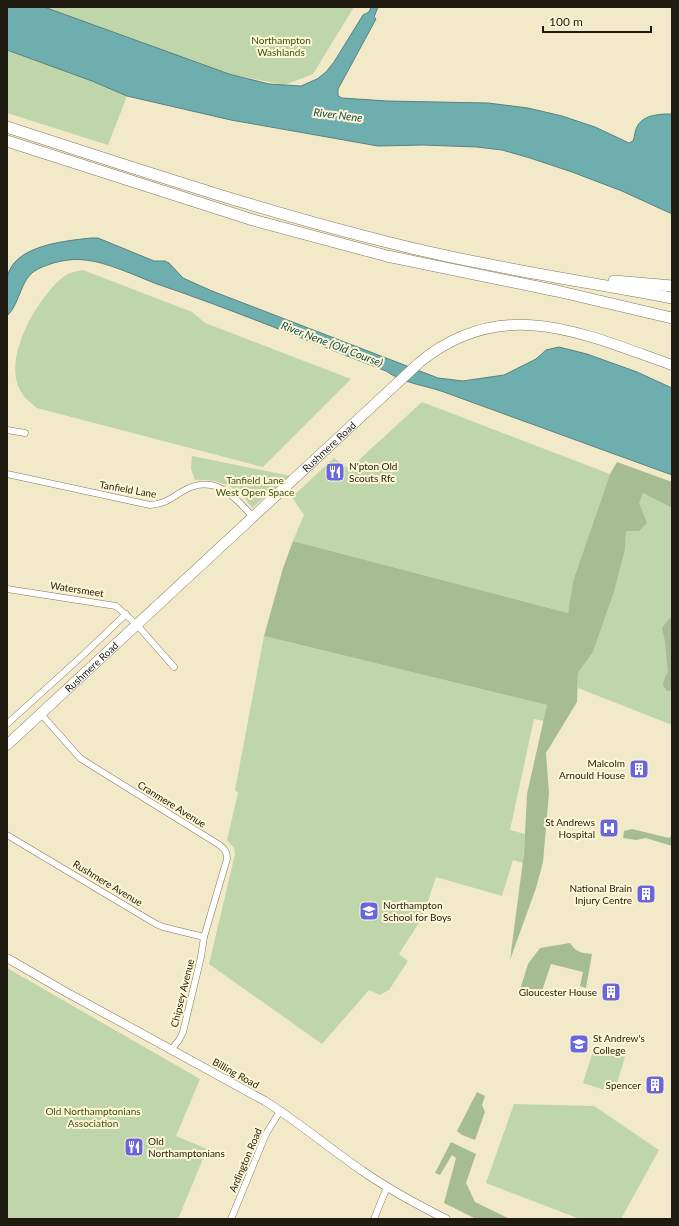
<svg xmlns="http://www.w3.org/2000/svg" width="679" height="1226" font-family="Lato,sans-serif">
	<rect width="100%" height="100%" fill="#f2e9c9"/>
	<g fill="#bed6aa">
		<path d="M 44,7 L 354,7 L 313,74 L 285,85 L 229,74 Z"/>
		<path d="M 7,50 L 92,81 L 127,96 L 108,145 L 7,113 Z"/>
		<path d="M 83,270 L 192,312 L 205,323 L 351,379 L 263,467 L 37,408 C 31,403 23,397 20,390 C 2,357 39,294 66,275 C 71,272 78,271 83,270 Z"/>
		<path d="M 422,402 L 610,474 L 573,581 L 568,613 L 293,541 L 304,515 L 292,497 L 334,458 L 349,469 Z"/>
		<path d="M 192,456 L 291,476 L 252,508 C 248,503 245,497 240,493 C 227,483 211,479 195,480 L 191,469 Z"/>
		<path d="M 643,493 L 672,508 L 672,725 L 578,688 L 578,673 L 593,652 L 614,592 L 625,550 L 626,530 Z"/>
		<path d="M 264,636 L 547,705 L 544,721 L 534,719 L 510,830 L 525,834 L 523,863 L 513,860 L 502,896 L 436,877 L 422,918 L 399,954 L 408,961 L 389,990 L 380,995 L 369,990 L 322,1044 L 209,964 L 235,854 L 234,848 L 227,840 L 238,793 L 235,790 Z"/>
		<path d="M 7,968 L 200,1079 L 176,1136 L 207,1149 L 178,1219 L 7,1219 Z"/>
		<path d="M 594,1048 L 625,1057 L 614,1093 L 583,1083 Z"/>
		<path d="M 514,1104 L 594,1106 L 659,1150 L 621,1219 L 580,1219 L 486,1183 Z"/>
	</g>
	<g fill="#a5bd91">
		<path d="M 617,462 L 672,482 L 672,508 L 643,493 L 639,503 L 647,523 L 639,531 L 626,531 L 625,550 L 614,592 L 593,652 L 578,673 L 577,702 L 546,753 L 549,793 L 543,862 L 536,888 L 510,960 L 524,853 L 527,794 L 547,705 L 264,636 L 283,568 L 293,541 L 568,613 L 573,581 L 610,474 Z"/>
		<path d="M 672,618 L 672,690 L 667,691 L 663,685 L 665,677 L 668,672 L 665,641 L 662,628 L 669,619 Z"/>
		<path d="M 632,829 L 669,838 L 672,835 L 672,846 L 646,838 L 636,840 L 623,838 L 624,831 Z"/>
		<path d="M 570,943 C 576,952 581,953 592,954 L 586,988 L 580,986 L 583,972 L 551,964 L 540,997 L 518,996 L 528,964 L 540,948 Z"/>
		<path d="M 477,1092 L 485,1096 L 482,1105 L 485,1112 L 475,1140 L 462,1135 L 457,1131 Z"/>
		<path d="M 451,1142 L 476,1154 L 466,1183 L 475,1202 L 510,1219 L 476,1219 L 444,1203 L 456,1158 L 452,1155 L 440,1175 L 435,1173 Z"/>
	</g>
	<g fill="#6eaeae" stroke="#56827f">
		<path d="M 7,7 L 44,7 L 229,74 L 269,84 L 301,86 L 317,79 L 326,72 L 334,62 L 363,15 L 369,12 L 371,7 L 378,7 L 374,17 L 376,19 L 338,89 L 338,96 L 342,98 L 387,101 L 488,103 L 528,108 L 562,116 L 595,127 L 629,143 L 633,141 C 635,136 635,129 638,125 C 645,114 661,114 672,114 L 672,214 L 622,191 L 572,172 L 530,158 L 502,150 L 477,147 L 423,145 L 378,146 L 231,120 L 127,96 L 92,81 L 7,50 Z"/>
		<path d="M 91,238 L 98,238 L 154,261 L 165,261 L 169,263 L 183,278 L 212,291 L 438,378 L 463,381 L 504,375 L 536,359 L 546,350 L 559,347 L 587,354 L 637,372 L 672,388 L 672,475 L 441,391 C 423,385 403,383 386,371 C 310,342 234,310 157,284 C 136,276 107,262 85,260 C 70,258 52,262 38,269 C 20,277 21,303 7,316 C 7,304 5,290 7,278 C 13,245 65,241 91,238 Z"/>
	</g>
	<g fill="none" stroke-linecap="round" stroke-linejoin="round">
		<g stroke="#80785b" stroke-width="7">
			<g id="minor">
				<path d="M 7,430 L 25,433"/>
				<path d="M 7,474 L 150,505 C 165,504 171,498 183,491 C 214,473 234,496 253,517"/>
				<path d="M 7,589 L 116,606 L 137,625 L 174,667"/>
				<path d="M 41,714 L 80,758 L 86,762 L 218,844 C 224,848 227,851 227,859 L 204,937 L 201,957 L 183,1032 L 179,1040 L 171,1050"/>
				<path d="M 7,724 L 82,656 L 126,614"/>
				<path d="M 7,835 L 156,924 L 163,927 L 204,937"/>
				<path d="M 231,1219 L 266,1134 L 280,1111"/>
				<path d="M 374,1219 L 387,1187"/>
			</g>
		</g>
		<g stroke="#80785b" stroke-width="9">
			<path id="tertiary" d="M 7,958 L 64,991 L 265,1101 C 300,1123 330,1149 364,1172 C 390,1190 418,1205 446,1219"/>
		</g>
		<g stroke="#80785b" stroke-width="11">
			<g id="primary">
				<path id="s1" d="M 7,745 L 420,362 C 503,294 584,334 672,365"/>
			</g>
		</g>
		<g stroke="#80785b" stroke-width="12">
			<g id="trunk">
				<path d="M 7,127 C 133,168 259,210 387,242 C 481,266 577,280 672,298"/>
				<path d="M 7,141 L 253,220 L 387,256 L 557,291 L 672,318"/>
				<path d="M 614,281 L 672,286"/>
			</g>
		</g>
		<use href="#minor" stroke="#fff" stroke-width="6"/>
		<use href="#tertiary" stroke="#fff" stroke-width="8"/>
		<use href="#primary" stroke="#fff" stroke-width="10"/>
		<use href="#trunk" stroke="#fff" stroke-width="11"/>
	</g>
	<defs>
		<g id="restaurant-square" transform="scale(1)"><rect x="-9" y="-9" width="18" height="18" rx="4" fill="#6866df" stroke="#fff6d6"/><path d="M-5-6h1v4h1v-4h1v4h1v-4h1v5L-1.5 .5V6h-2V.5L-5-1ZM5-6V6H3V1.5H1.5Q1.5-4 5-6Z" fill="#fff"/></g>
		<g id="building-square" transform="scale(1)"><rect x="-9" y="-9" width="18" height="18" rx="4" fill="#6866df" stroke="#fff6d6"/><path d="M-4-6H4V6H1V3H-1V6H-4ZM-2.5-4.3h1.7v1.8h-1.7ZM.8-4.3h1.7v1.8H.8ZM-2.5-1h1.7V.8h-1.7ZM.8-1h1.7V.8H.8Z" fill="#fff"/></g>
		<g id="hospital-square" transform="scale(1)"><rect x="-9" y="-9" width="18" height="18" rx="4" fill="#6866df" stroke="#fff6d6"/><path d="M-5-5h3v3.5h4V-5h3V5h-3V1.5h-4V5h-3Z" fill="#fff"/></g>
		<g id="school-square" transform="scale(1)"><rect x="-9" y="-9" width="18" height="18" rx="4" fill="#6866df" stroke="#fff6d6"/><path d="M0-5L7-2L0 1L-7-2ZM-4 1L0 2.5L4 1V4Q0 6-4 4Z" fill="#fff"/></g>
	</defs>
	<g fill-rule="evenodd">
		<use href="#restaurant-square" x="335" y="472"/>
		<use href="#building-square" x="639" y="769"/>
		<use href="#hospital-square" x="609" y="828"/>
		<use href="#building-square" x="646" y="894"/>
		<use href="#school-square" x="369" y="911"/>
		<use href="#building-square" x="611" y="992"/>
		<use href="#school-square" x="579" y="1044"/>
		<use href="#building-square" x="655" y="1085"/>
		<use href="#restaurant-square" x="134" y="1147"/>
	</g>
	<g text-anchor="middle" stroke-width="4" stroke-linejoin="round" paint-order="stroke">
		<g font-size="10" fill="#365213" stroke="#fff6d6">
			<text x="281" y="44">Northampton<tspan x="281" dy="12">Washlands</tspan></text>
			<text x="255" y="484">Tanfield Lane<tspan x="255" dy="12">West Open Space</tspan></text>
			<text x="93" y="1115">Old Northamptonians<tspan x="93" dy="12">Association</tspan></text>
		</g>
		<g font-size="10" fill="#1f1b10" stroke="#fff6d6">
			<text dy="4" stroke="none"><textPath href="#s1" startOffset="439">Rushmere Road</textPath></text>
			<text transform="translate(128 489) rotate(10)" y="4">Tanfield Lane</text>
			<text transform="translate(77 589) rotate(9)" y="4">Watersmeet</text>
			<text dy="4" stroke="none"><textPath href="#s1" startOffset="115">Rushmere Road</textPath></text>
			<text transform="translate(172 804) rotate(32)" y="4">Cranmere Avenue</text>
			<text transform="translate(108 883) rotate(31)" y="4">Rushmere Avenue</text>
			<text transform="translate(182 993) rotate(-76)" y="4">Chipsey Avenue</text>
			<text transform="translate(236 1073) rotate(29)" y="4">Billing Road</text>
			<text transform="translate(245 1160) rotate(-67)" y="4">Ardington Road</text>
		</g>
		<g font-size="10" fill="#1f1b10" stroke="#fff6d6" text-anchor="end">
			<text x="349" y="470" text-anchor="start">N'pton Old<tspan x="349" dy="12">Scouts Rfc</tspan></text>
			<text x="625" y="767">Malcolm<tspan x="625" dy="12">Arnould House</tspan></text>
			<text x="595" y="826">St Andrews<tspan x="595" dy="12">Hospital</tspan></text>
			<text x="632" y="892">National Brain<tspan x="632" dy="12">Injury Centre</tspan></text>
			<text x="383" y="909" text-anchor="start">Northampton<tspan x="383" dy="12">School for Boys</tspan></text>
			<text x="597" y="996">Gloucester House</text>
			<text x="593" y="1042" text-anchor="start">St Andrew's<tspan x="593" dy="12">College</tspan></text>
			<text x="641" y="1089">Spencer</text>
			<text x="148" y="1145" text-anchor="start">Old<tspan x="148" dy="12">Northamptonians</tspan></text>
		</g>
		<g font-size="11" font-style="italic" fill="#134d4e" stroke="#fff6d6">
			<text transform="translate(338 115) rotate(7)" y="4">River Nene</text>
			<text transform="translate(332 344) rotate(21)" y="4">River Nene (Old Course)</text>
		</g>
	</g>
	<rect width="679" height="1226" fill="none" stroke="#1f1b10" stroke-width="16"/>
	<path d="M543 26v6h108v-6" fill="none" stroke="#1f1b10" stroke-width="2"/>
	<text x="549" y="26" font-size="12" fill="#1f1b10" stroke="#fff6d6" stroke-width="3" paint-order="stroke">100 m</text>
</svg>
